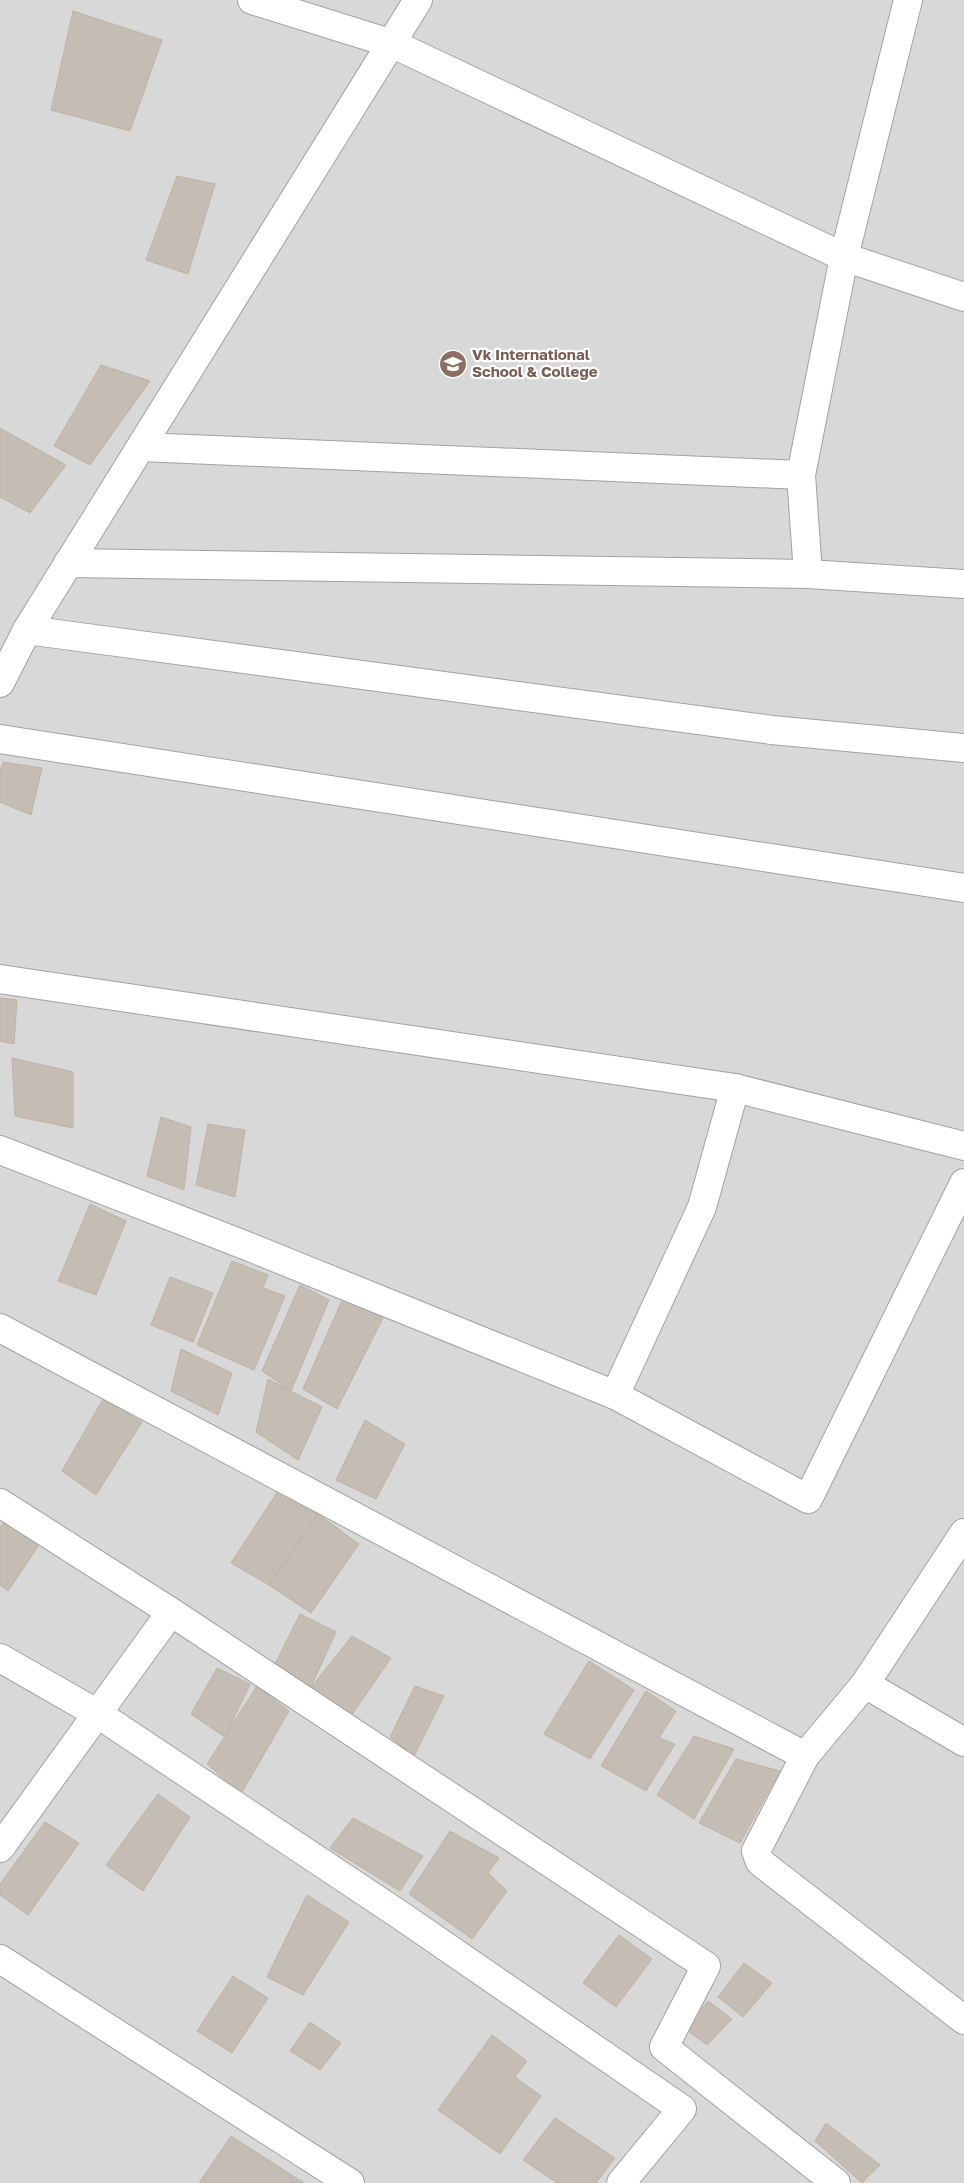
<svg xmlns="http://www.w3.org/2000/svg" width="964" height="2183" font-family="'Golos Text',sans-serif">
	<rect width="100%" height="100%" fill="#edeae0"/>
	<rect fill="#d9d8d8" x="0" y="0" width="964" height="2183"/>
	<g fill="#c5bdb3" stroke="#bfb2a2">
		<path d="M 73,11 L 162,40 L 130,131 L 51,110 Z"/>
		<path d="M 177,176 L 215,184 L 188,274 L 146,260 Z"/>
		<path d="M 101,365 L 150,381 L 90,465 L 54,446 Z"/>
		<path d="M 0,428 L 66,465 L 30,513 L 0,497 Z"/>
		<path d="M 3,762 L 42,768 L 31,815 L 0,802 L 0,771 Z"/>
		<path d="M 0,998 L 17,1000 L 14,1044 L 0,1041 Z"/>
		<path d="M 12,1058 L 73,1072 L 73,1128 L 15,1116 Z"/>
		<path d="M 161,1117 L 191,1127 L 184,1190 L 147,1176 Z"/>
		<path d="M 208,1124 L 245,1130 L 235,1197 L 196,1185 Z"/>
		<path d="M 90,1204 L 126,1221 L 96,1295 L 58,1281 Z"/>
		<path d="M 232,1261 L 268,1275 L 263,1288 L 285,1296 L 254,1370 L 197,1345 Z"/>
		<path d="M 170,1277 L 213,1293 L 193,1342 L 151,1325 Z"/>
		<path d="M 300,1285 L 329,1300 L 291,1391 L 262,1371 Z"/>
		<path d="M 343,1298 L 383,1318 L 337,1409 L 303,1389 Z"/>
		<path d="M 181,1349 L 232,1373 L 218,1415 L 171,1391 Z"/>
		<path d="M 268,1379 L 322,1407 L 298,1460 L 256,1432 Z"/>
		<path d="M 103,1399 L 142,1422 L 96,1495 L 62,1471 Z"/>
		<path d="M 365,1420 L 405,1444 L 376,1499 L 336,1480 Z"/>
		<path d="M 280,1488 L 318,1514 L 269,1585 L 231,1563 Z"/>
		<path d="M 318,1514 L 359,1544 L 311,1613 L 269,1585 Z"/>
		<path d="M 4,1521 L 39,1545 L 8,1591 L 0,1585 L 0,1528 Z"/>
		<path d="M 300,1614 L 336,1632 L 310,1689 L 274,1666 Z"/>
		<path d="M 352,1636 L 391,1658 L 351,1716 L 310,1689 Z"/>
		<path d="M 589,1661 L 634,1690 L 590,1759 L 544,1734 Z"/>
		<path d="M 217,1668 L 250,1684 L 225,1737 L 191,1714 Z"/>
		<path d="M 257,1686 L 289,1711 L 241,1794 L 207,1764 Z"/>
		<path d="M 415,1686 L 444,1696 L 414,1756 L 390,1737 Z"/>
		<path d="M 646,1691 L 676,1711 L 659,1738 L 675,1744 L 646,1791 L 601,1766 Z"/>
		<path d="M 694,1736 L 734,1749 L 694,1819 L 657,1795 Z"/>
		<path d="M 736,1759 L 780,1771 L 740,1843 L 699,1823 Z"/>
		<path d="M 158,1794 L 190,1817 L 143,1891 L 106,1865 Z"/>
		<path d="M 353,1818 L 423,1856 L 400,1891 L 330,1848 Z"/>
		<path d="M 45,1822 L 79,1843 L 28,1915 L 0,1895 L 0,1884 Z"/>
		<path d="M 450,1831 L 499,1858 L 488,1873 L 507,1891 L 472,1939 L 409,1894 Z"/>
		<path d="M 307,1895 L 349,1922 L 303,1995 L 267,1977 Z"/>
		<path d="M 619,1935 L 652,1959 L 616,2007 L 583,1983 Z"/>
		<path d="M 744,1963 L 772,1983 L 743,2017 L 718,1997 Z"/>
		<path d="M 233,1976 L 268,1998 L 232,2053 L 197,2031 Z"/>
		<path d="M 708,2001 L 732,2019 L 707,2045 L 684,2028 Z"/>
		<path d="M 310,2022 L 341,2043 L 320,2070 L 290,2051 Z"/>
		<path d="M 492,2035 L 527,2061 L 515,2077 L 541,2096 L 500,2154 L 438,2110 Z"/>
		<path d="M 555,2118 L 615,2158 L 596,2183 L 557,2183 L 523,2160 Z"/>
		<path d="M 826,2123 L 880,2165 L 862,2183 L 815,2141 Z"/>
		<path d="M 231,2136 L 304,2183 L 199,2183 Z"/>
	</g>
	<g fill="none" stroke-linecap="round" stroke-linejoin="round">
		<g stroke="#a2a2a2" stroke-width="30">
			<g id="street">
				<path d="M 252,0 L 393,44 L 844,257 L 964,297"/>
				<path d="M 141,447 L 801,475"/>
				<path d="M 68,563 L 808,574 L 964,584"/>
				<path d="M 808,574 L 801,475 L 844,257 L 908,0"/>
				<path d="M 27,630 L 772,730 L 964,748"/>
				<path d="M 0,683 L 27,630 L 418,0"/>
				<path d="M 0,739 L 964,888"/>
				<path d="M 0,979 L 735,1088 L 964,1146"/>
				<path d="M 0,1150 L 247,1246 L 615,1395 L 808,1499 L 964,1183"/>
				<path d="M 0,1328 L 805,1756"/>
				<path d="M 615,1395 L 702,1207 L 735,1088"/>
				<path d="M 0,1503 L 171,1612 L 706,1966 L 664,2047 L 836,2183"/>
				<path d="M 964,1533 L 865,1684 L 805,1756 L 756,1851 L 760,1862 L 964,2020"/>
				<path d="M 0,1658 L 98,1714 L 400,1915 L 682,2109 L 621,2183"/>
				<path d="M 865,1684 L 964,1742"/>
				<path d="M 0,1848 L 171,1612"/>
				<path d="M 0,1959 L 350,2183"/>
			</g>
		</g>
		<use href="#street" stroke="#fff" stroke-width="28"/>
	</g>
	<defs>
		<g id="university-disc" transform="scale(1.4375)"><circle r="9.5" fill="#8d6e63" stroke="#fff"/><path d="M0-5L7-2L0 1L-7-2ZM-4 1L0 2.5L4 1V4Q0 6-4 4Z" fill="#fff"/></g>
	</defs>
	<g fill-rule="evenodd">
		<use href="#university-disc" x="453" y="364"/>
	</g>
	<g text-anchor="middle" stroke-width="4.5" stroke-linejoin="round" paint-order="stroke">
		<g font-size="15" font-weight="bold" fill="#785e54" stroke="#fff" text-anchor="start">
			<text x="472" y="360">Vk International<tspan x="472" dy="17">School &amp; College</tspan></text>
		</g>
	</g>
</svg>
